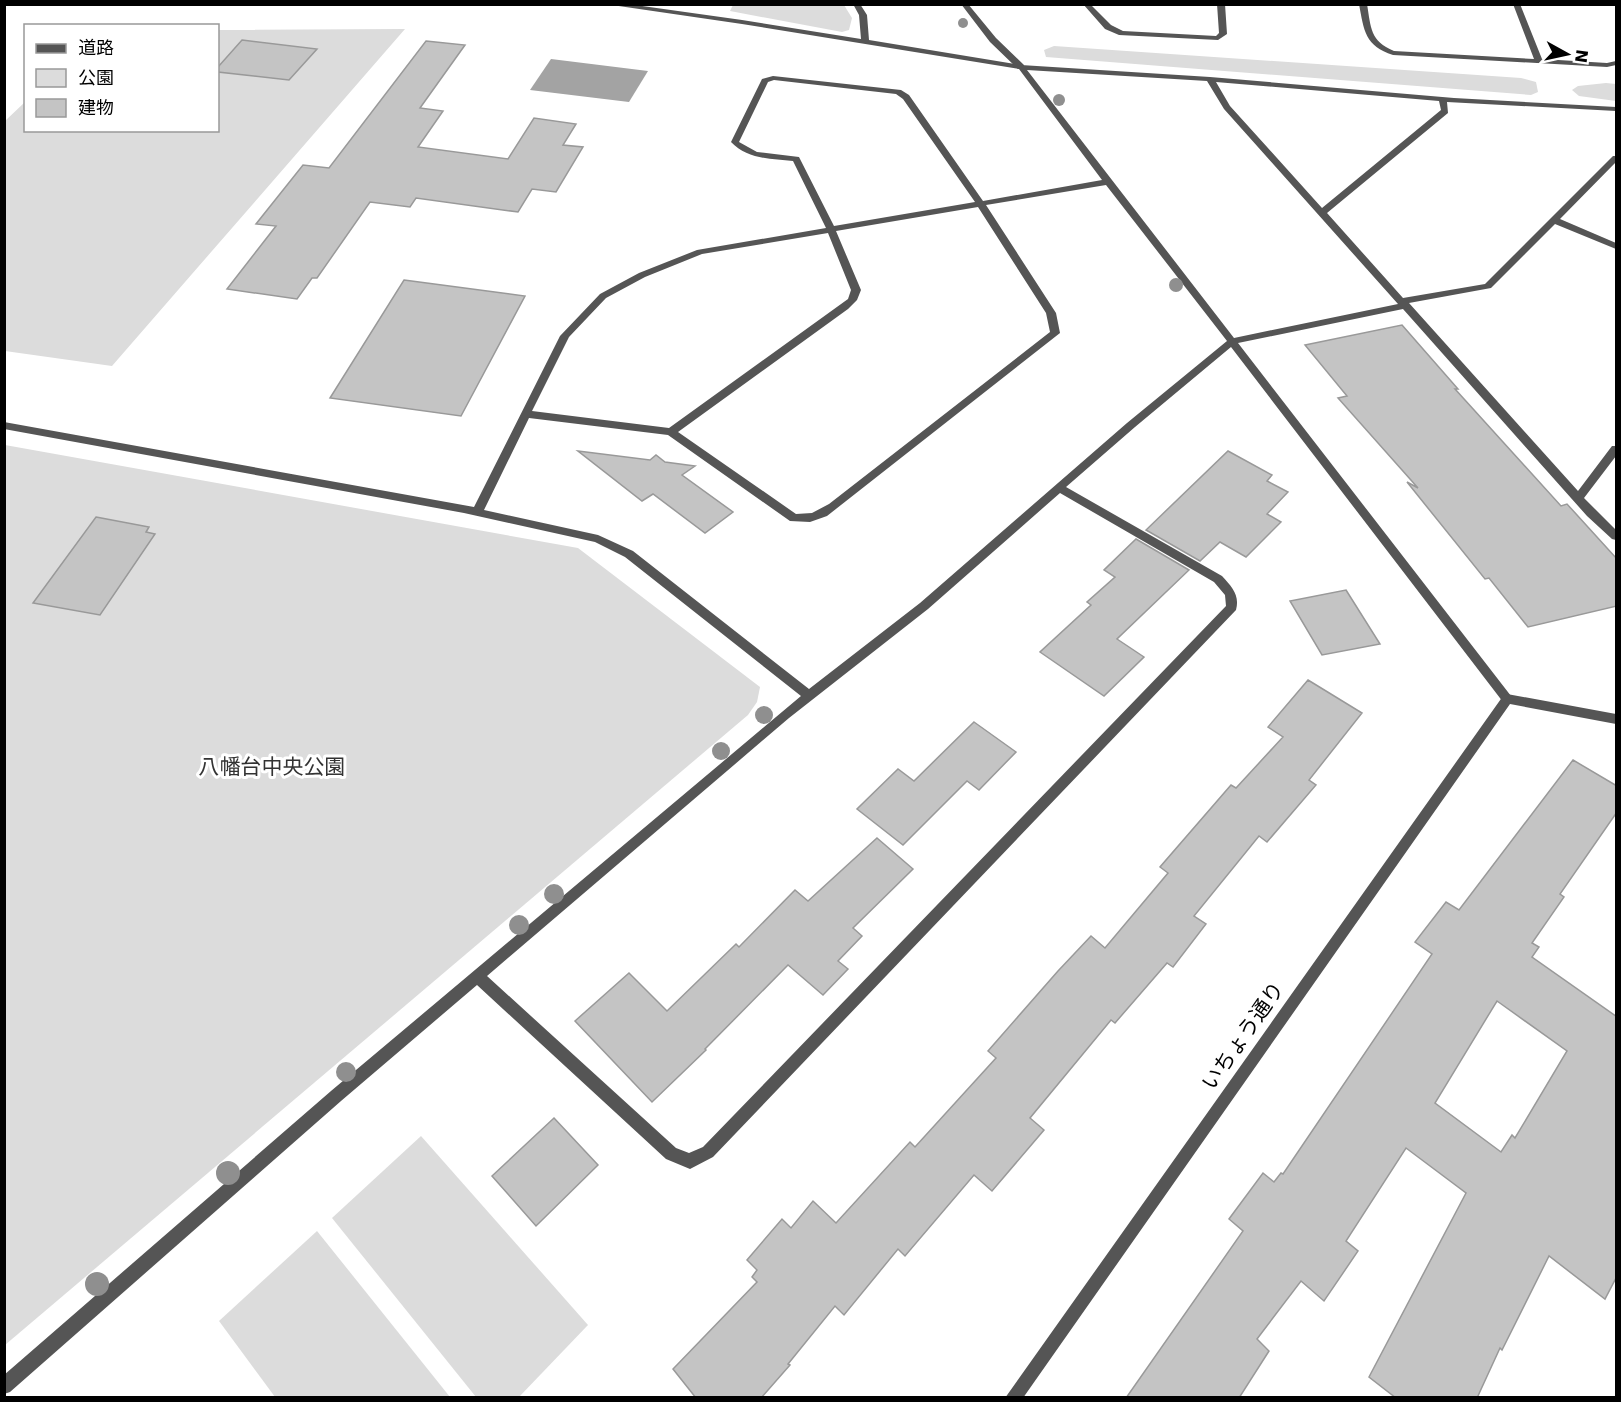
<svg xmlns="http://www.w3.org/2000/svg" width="1621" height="1402" font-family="'DejaVu Sans','Noto Sans JP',sans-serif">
	<rect width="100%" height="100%" fill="#fff"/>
	<g fill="#dcdcdc">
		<path d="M 733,5 L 844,5 L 852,18 L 849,30 L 842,32 L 730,11 Z"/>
		<path d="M 405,29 L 112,366 L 5,351 L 5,121 L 25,102 L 26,130 L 218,130 L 218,30 Z"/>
		<path d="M 1054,46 L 1521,78 L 1536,82 L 1538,92 L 1531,95 L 1046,57 L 1044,50 Z"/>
		<path d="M 1606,83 L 1616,84 L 1616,101 L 1579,96 L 1572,90 L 1578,86 Z"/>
		<path d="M 5,445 L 578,548 L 760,687 L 757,702 L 748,715 L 5,1345 Z"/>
		<path d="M 421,1136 L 588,1325 L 519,1397 L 476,1397 L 332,1218 Z"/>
		<path d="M 317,1231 L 450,1397 L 275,1397 L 219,1321 Z"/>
	</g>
	<path fill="#a3a3a3" d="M 551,59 L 648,71 L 629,102 L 530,90 Z"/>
	<g fill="#c4c4c4" stroke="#999" stroke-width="1.5" fill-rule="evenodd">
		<path d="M 242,40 L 317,49 L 289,80 L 218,72 L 218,67 Z"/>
		<path d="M 426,41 L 465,45 L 420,108 L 443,111 L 418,147 L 508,159 L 534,118 L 576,124 L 563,145 L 583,147 L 556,192 L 532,189 L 518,212 L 416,198 L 410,207 L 370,202 L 317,278 L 312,278 L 297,299 L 227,289 L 276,226 L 256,224 L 303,165 L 329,168 Z"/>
		<path d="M 404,280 L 525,296 L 461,416 L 330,398 Z"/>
		<path d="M 1402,325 L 1458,389 L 1455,389 L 1561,506 L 1567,504 L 1617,559 L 1617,606 L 1528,627 L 1489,578 L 1485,579 L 1407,482 L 1418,488 L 1338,398 L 1347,396 L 1305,345 Z"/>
		<path d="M 578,451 L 650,460 L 656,455 L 665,462 L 695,466 L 682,475 L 733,512 L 705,533 L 653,494 L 642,501 Z"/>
		<path d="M 1228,451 L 1272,475 L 1267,481 L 1288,492 L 1267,514 L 1281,522 L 1246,557 L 1220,542 L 1200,561 L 1146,530 Z"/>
		<path d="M 96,517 L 149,527 L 146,532 L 155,534 L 100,615 L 33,603 Z"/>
		<path d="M 1136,539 L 1189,570 L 1117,639 L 1144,657 L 1104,696 L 1040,652 L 1091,605 L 1087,602 L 1115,577 L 1104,570 Z"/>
		<path d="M 1346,590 L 1380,644 L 1322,655 L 1290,601 Z"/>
		<path d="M 1308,680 L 1362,713 L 1309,780 L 1316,785 L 1267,842 L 1259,836 L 1194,916 L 1206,924 L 1173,967 L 1167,963 L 1115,1023 L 1111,1020 L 1030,1118 L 1044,1130 L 992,1191 L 974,1175 L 905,1256 L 898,1249 L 844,1315 L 835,1306 L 788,1364 L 790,1365 L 761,1398 L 696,1398 L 673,1369 L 757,1282 L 752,1277 L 757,1270 L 747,1260 L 782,1219 L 791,1228 L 813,1201 L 836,1223 L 910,1142 L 915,1147 L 996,1058 L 988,1051 L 1058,971 L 1091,936 L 1105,948 L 1168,873 L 1160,867 L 1231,785 L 1236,788 L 1283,737 L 1268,727 Z"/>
		<path d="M 974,722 L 1016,752 L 979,790 L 967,781 L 903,845 L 857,809 L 898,769 L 914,781 Z"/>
		<path d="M 1573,760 L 1617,786 L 1617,812 L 1560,894 L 1564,897 L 1532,943 L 1539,947 L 1532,957 L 1617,1017 L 1617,1276 L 1605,1299 L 1549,1256 L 1502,1350 L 1500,1348 L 1477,1398 L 1396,1398 L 1369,1377 L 1466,1193 L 1406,1148 L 1346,1241 L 1358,1251 L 1324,1301 L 1301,1281 L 1257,1339 L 1269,1351 L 1239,1398 L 1126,1398 L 1243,1231 L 1229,1219 L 1263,1173 L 1274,1182 L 1281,1173 L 1283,1174 L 1432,954 L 1415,942 L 1446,902 L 1459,910 ZM 1497,1001 L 1567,1051 L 1515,1138 L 1512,1135 L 1501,1152 L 1435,1103 Z"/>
		<path d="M 877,838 L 913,869 L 853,928 L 862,936 L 838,961 L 848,969 L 823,995 L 788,965 L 705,1049 L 706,1050 L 652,1102 L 575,1021 L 629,973 L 667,1011 L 736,944 L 739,947 L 795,890 L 808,901 Z"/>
		<path d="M 554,1118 L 598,1165 L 536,1226 L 492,1176 Z"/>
	</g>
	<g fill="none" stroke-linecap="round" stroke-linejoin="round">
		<g fill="#555" fill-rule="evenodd">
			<path d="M 605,4 L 628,4 L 742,20 L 861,39 L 859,15 L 853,4 L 860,4 L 867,15 L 869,40 L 1021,65 L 1210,77 L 1454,98 L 1616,107 L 1616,111 L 1447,102 L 1448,113 L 1327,213 L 1403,298 L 1485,284 L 1613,156 L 1616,156 L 1616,162 L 1560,219 L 1616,243 L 1616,249 L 1555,224 L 1491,288 L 1409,303 L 1578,491 L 1612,446 L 1616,446 L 1616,456 L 1584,498 L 1616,530 L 1616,540 L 1612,539 L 1587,516 L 1403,309 L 1238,343 L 1511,696 L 1513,699 L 1511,702 L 1503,702 L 1231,347 L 1135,427 L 1066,487 L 1222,576 C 1232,587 1240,595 1236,610 L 713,1157 L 690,1169 L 666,1159 L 477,985 L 341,1101 L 10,1392 L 4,1394 L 4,1375 L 331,1091 L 801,696 L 625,557 L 595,542 L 464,513 L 4,429 L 4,422 L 474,507 L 560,336 L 600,294 L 639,273 L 697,250 L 826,228 L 793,161 C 771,159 747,159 731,142 L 762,79 L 773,76 L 901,90 L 909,95 L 983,201 L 1102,180 L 1019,69 L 742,24 ZM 1027,70 L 1207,81 L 1224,109 L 1398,304 L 1234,338 ZM 774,80 L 896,94 L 903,99 L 975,202 L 834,226 L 799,157 L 757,152 L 739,142 L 768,82 ZM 1216,82 L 1439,101 L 1441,110 L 1322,208 L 1230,106 ZM 1106,185 L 1227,341 L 1127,423 L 920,603 L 809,689 L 633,551 L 598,535 L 484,510 L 529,418 L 668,435 L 790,521 L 810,522 L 827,516 L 1060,333 L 1056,313 L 986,205 ZM 978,207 L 1046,313 L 1050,332 L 829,504 L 812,513 L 796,514 L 678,432 L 848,309 L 857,300 L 861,290 L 836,231 ZM 828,233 L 851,290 L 848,299 L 669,428 L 532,411 L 569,337 L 606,298 L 645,277 L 702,254 ZM 1060,493 L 1214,582 L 1225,595 L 1226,606 L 703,1147 L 689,1153 L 676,1148 L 487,976 L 789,718 L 928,609 Z"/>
			<path d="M 1083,4 L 1090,4 L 1111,25 L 1123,31 L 1216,36 L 1219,33 L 1217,4 L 1225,4 L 1227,34 L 1218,40 L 1119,35 L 1105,29 Z"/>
			<path d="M 1359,4 L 1367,4 C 1371,28 1370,41 1394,51 L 1534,59 L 1513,4 L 1520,4 L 1542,59 L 1607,63 L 1616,61 L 1616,65 L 1607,67 L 1393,55 C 1365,46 1364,31 1359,4 Z"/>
		</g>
		<g fill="#555" fill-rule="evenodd">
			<path d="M 961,4 L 968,4 L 996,38 L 1024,65 L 1024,69 L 1018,69 L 990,42 Z"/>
			<path d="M 1507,694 L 1616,714 L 1616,724 L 1510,704 L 1023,1398 L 1005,1398 L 1503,696 Z"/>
		</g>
	</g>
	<g fill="#8f8f8f">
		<circle cx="963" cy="23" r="5"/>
		<circle cx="1059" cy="100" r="6"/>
		<circle cx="1176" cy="285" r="7"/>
		<circle cx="764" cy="715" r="9"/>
		<circle cx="721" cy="751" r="9"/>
		<circle cx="554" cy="894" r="10"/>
		<circle cx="519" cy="925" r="10"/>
		<circle cx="346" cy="1072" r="10"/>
		<circle cx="228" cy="1173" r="12"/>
		<circle cx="97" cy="1284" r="12"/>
	</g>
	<g text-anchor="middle" stroke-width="6" stroke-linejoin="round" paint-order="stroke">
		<g font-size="21" fill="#333" stroke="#fff">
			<text x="272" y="774">八幡台中央公園</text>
		</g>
		<g font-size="21" fill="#000" stroke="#fff">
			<text transform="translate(1243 1036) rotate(-55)" y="7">いちょう通り</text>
		</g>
	</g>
	<rect width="1621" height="1402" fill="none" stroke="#000000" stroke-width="12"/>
	<rect x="24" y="24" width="195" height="108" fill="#ffffff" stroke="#999999" stroke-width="1.5"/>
	<rect x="36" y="44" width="30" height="9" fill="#555555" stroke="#999999" stroke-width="1.5"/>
	<text x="78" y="54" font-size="18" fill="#000000">道路</text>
	<rect x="36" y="69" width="30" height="18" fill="#dcdcdc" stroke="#999999" stroke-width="1.5"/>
	<text x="78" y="84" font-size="18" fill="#000000">公園</text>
	<rect x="36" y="99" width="30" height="18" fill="#c4c4c4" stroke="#999999" stroke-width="1.5"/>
	<text x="78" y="114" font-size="18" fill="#000000">建物</text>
	<g transform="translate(1567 54) rotate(98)" stroke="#ffffff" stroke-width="4.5" paint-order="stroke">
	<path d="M0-4.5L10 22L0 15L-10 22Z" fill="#000000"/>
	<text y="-9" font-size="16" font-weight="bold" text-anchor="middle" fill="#000000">N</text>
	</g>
</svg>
